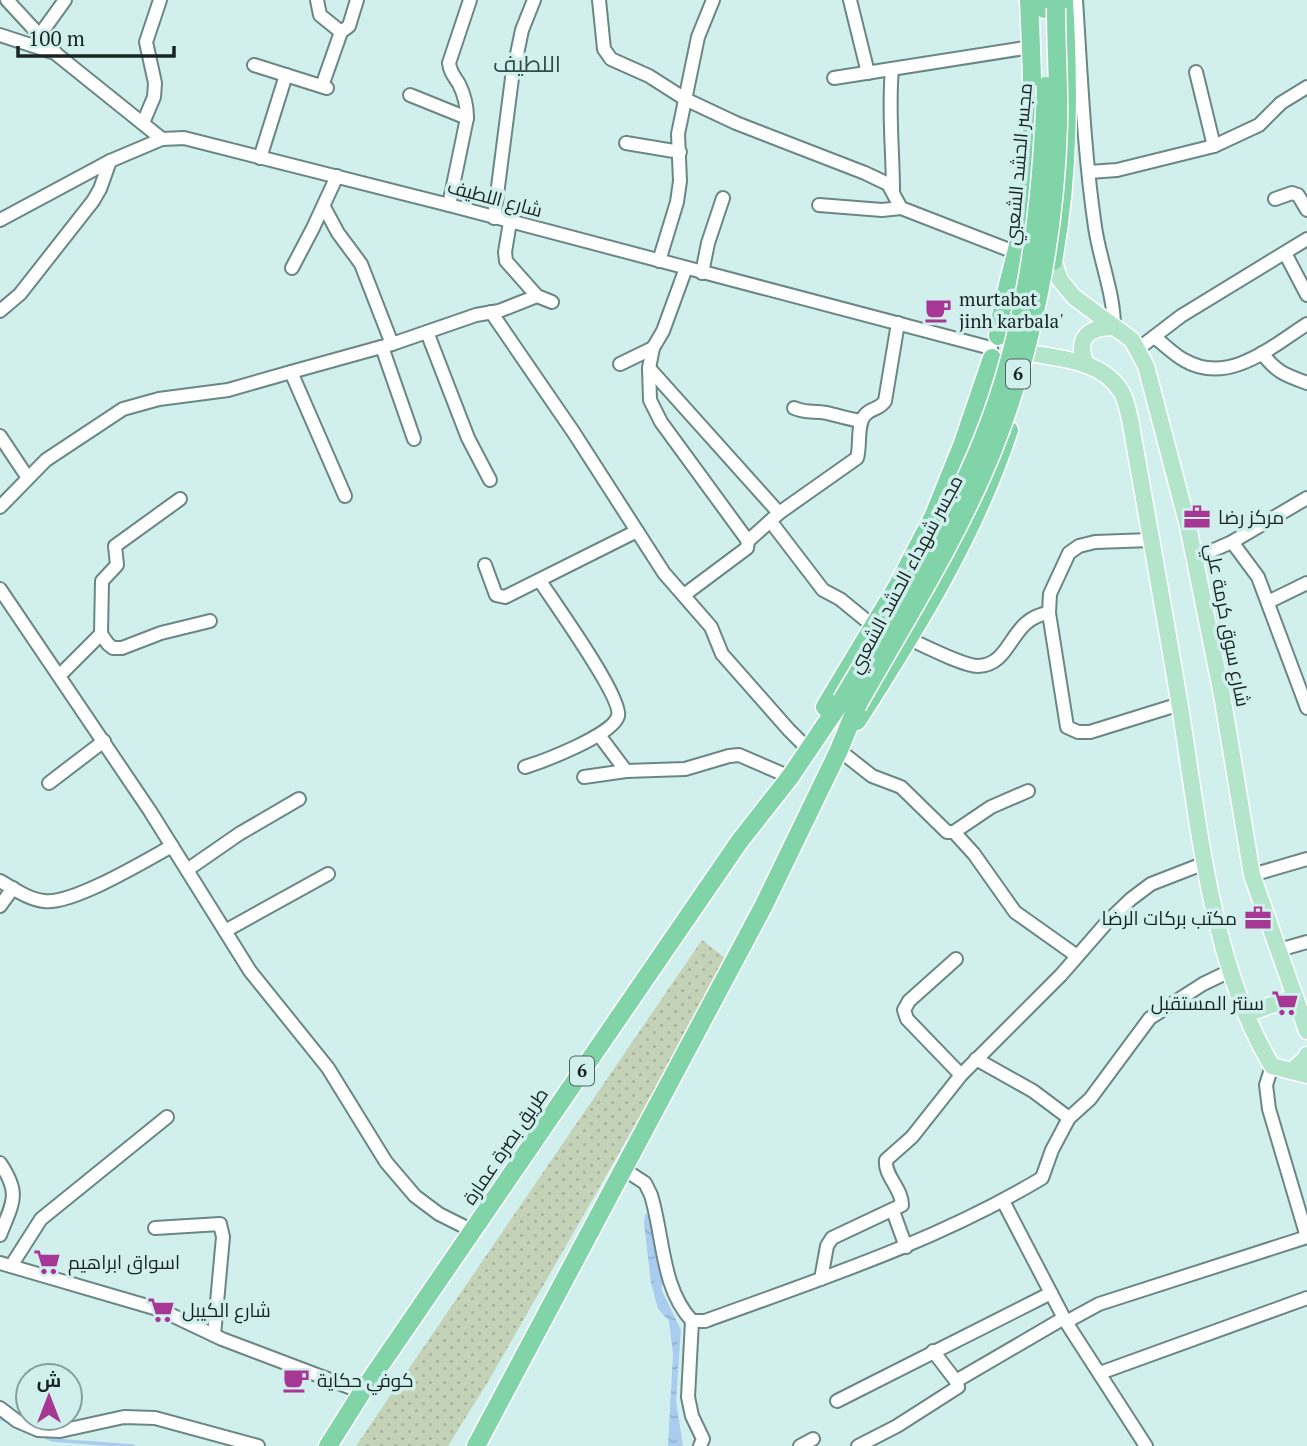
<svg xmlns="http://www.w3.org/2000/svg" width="1307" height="1446" font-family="'PT Serif',Cairo,serif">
	<defs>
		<pattern id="green-dots" width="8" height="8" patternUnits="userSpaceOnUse" patternTransform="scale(1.75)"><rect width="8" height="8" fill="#c4d2b8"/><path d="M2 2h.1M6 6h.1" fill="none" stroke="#a8b49e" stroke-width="1.8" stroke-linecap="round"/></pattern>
		<pattern id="water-ripples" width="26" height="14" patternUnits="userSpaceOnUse" patternTransform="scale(1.75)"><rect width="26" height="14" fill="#aacdef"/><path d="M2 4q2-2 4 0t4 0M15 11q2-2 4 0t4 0" fill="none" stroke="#92b0cd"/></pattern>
	</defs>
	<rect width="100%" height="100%" fill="#d1f0ed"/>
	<path fill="url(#green-dots)" d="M 702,940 L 729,961 L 489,1380 L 448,1446 L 356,1446 Z"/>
	<path fill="url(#water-ripples)" d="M 645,1214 L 649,1215 L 662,1278 L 662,1291 L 681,1330 L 676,1400 L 683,1446 L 668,1446 L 673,1354 L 669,1321 L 658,1309 L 651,1283 L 644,1223 Z"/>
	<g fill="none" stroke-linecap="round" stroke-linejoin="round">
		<g stroke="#aacdef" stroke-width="3.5">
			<path d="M 0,1418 L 11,1423"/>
			<path d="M 41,1435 L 52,1440 L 133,1446"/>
		</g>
		<g stroke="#6a8784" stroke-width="16">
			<g id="minor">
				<path d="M 7,0 L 55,52"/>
				<path d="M 317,0 L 320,15 L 341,32"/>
				<path d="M 599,0 L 604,49 L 611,59 L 649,76 L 685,99 L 736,123 L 865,173 L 888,184 L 901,208 L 1017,253"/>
				<path d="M 850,0 L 868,73"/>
				<path d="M 1076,0 C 1081,76 1084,152 1095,227 C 1100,261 1114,293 1114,327"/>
				<path d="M 0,35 L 55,53 L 162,139"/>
				<path d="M 39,36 L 65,0"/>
				<path d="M 254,65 L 327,88"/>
				<path d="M 892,69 C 888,110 893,151 893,192"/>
				<path d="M 1196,72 L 1214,146"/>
				<path d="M 834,78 L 1031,47"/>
				<path d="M 322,86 L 341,32 L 349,26 L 357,0"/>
				<path d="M 410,95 L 467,118"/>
				<path d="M 143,123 L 154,97 L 155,83 L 146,42 L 160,0"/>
				<path d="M 626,143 L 680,152"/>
				<path d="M 260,158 L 286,75"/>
				<path d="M 1089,172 L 1117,170 L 1214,146 L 1259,125 L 1281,103 L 1307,87"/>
				<path d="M 1275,199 L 1292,193 L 1298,195 L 1307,210"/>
				<path d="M 449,205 L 467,118 C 467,106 464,94 459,84 C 454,76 450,72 449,63 L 470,0"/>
				<path d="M 819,205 L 882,210 L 901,208"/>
				<path d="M 324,207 L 338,233 L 361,264 L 392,344"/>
				<path d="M 494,218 L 512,78 L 522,30 L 534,0"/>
				<path d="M 0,220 L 110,161 L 162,139 L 184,138 L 449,205 L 991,348"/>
				<path d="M 510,222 L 505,252 L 506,261 L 537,296 L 552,302"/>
				<path d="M 1285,253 L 1307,295"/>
				<path d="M 659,261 L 677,202 L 680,181 L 678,134 L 698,37 L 713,0"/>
				<path d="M 292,268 L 313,228 L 337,176"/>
				<path d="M 686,268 L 663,331 L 653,348 L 649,368 L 650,400 L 661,422 L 748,541"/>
				<path d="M 702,273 L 708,243 L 723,198"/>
				<path d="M 0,311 L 20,294 L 93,201 L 100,189 L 110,161"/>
				<path d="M 491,312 L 574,433 L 664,573 L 711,627 L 722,654 L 789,730 L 808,749"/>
				<path d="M 427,332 L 468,438 L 490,480"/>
				<path d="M 1154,337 C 1164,344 1173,354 1184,360 C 1228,386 1271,347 1307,324"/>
				<path d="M 382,347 L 414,439"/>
				<path d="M 1138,349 L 1181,316 L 1307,239"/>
				<path d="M 1262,353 C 1276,372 1285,375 1307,383"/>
				<path d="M 620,364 L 653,348"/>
				<path d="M 649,368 L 779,513"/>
				<path d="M 291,372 L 345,496"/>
				<path d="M 794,408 C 808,414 814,410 827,413 C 839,416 849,419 861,421"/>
				<path d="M 0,436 L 28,478"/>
				<path d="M 0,507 L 46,460 L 123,409 L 159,399 L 228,390 L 291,372 L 392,344 L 476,315 L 499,311 L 537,296"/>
				<path d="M 771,522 L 823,590 L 840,599 L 873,626"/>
				<path d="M 1151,540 L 1095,542 L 1079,546 L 1069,553 L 1050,594 L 1049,613 L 1067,727 L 1078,732 L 1090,732 L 1180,704"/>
				<path d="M 1232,542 L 1258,577 L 1307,708"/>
				<path d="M 1193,559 L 1232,542 L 1307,498"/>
				<path d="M 485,565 L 496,595 L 505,597 L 637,531"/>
				<path d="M 0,589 L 150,811 L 250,971 L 328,1068 L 386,1162 L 415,1196 L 439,1214 L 473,1231"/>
				<path d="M 684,595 L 747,548 L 748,541 L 779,513 L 857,458 C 861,445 856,423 866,414 C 872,408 880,409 885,401 L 898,323"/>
				<path d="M 1268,602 L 1307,583"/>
				<path d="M 101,634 L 108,644 L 113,648 L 122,648 L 161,633 L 210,621"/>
				<path d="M 907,638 C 923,645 963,666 978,666 C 1013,665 1009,618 1049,613"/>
				<path d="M 60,675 L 101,634 L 102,581 L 117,565 L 115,546 L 180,499"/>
				<path d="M 599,735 L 626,771"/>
				<path d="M 839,750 L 872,776 L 901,787 L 947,832 L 954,832 L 991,807 L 1028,791"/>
				<path d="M 525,767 C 544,761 613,735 618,716 C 623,698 553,601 540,581"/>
				<path d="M 584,777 L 626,771 L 685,769 L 729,756 L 739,755 L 790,777"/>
				<path d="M 49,783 L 104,741"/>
				<path d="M 954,832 L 974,854 L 1015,912 L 1077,956"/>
				<path d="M 187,870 L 239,834 L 299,799"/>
				<path d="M 1252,875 L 1307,859"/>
				<path d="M 0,881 C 14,889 28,899 44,901 C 72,905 145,861 172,846"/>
				<path d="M 0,906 L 13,888"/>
				<path d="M 225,931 L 328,874"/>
				<path d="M 1279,950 L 1307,942"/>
				<path d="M 956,959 L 909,1001 L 904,1010 L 907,1019 L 961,1075"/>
				<path d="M 976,1059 L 1033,1091 L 1069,1118"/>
				<path d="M 1272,1066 L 1266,1085 L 1269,1109 L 1307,1237"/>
				<path d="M 0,1163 C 21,1194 13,1202 0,1235"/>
				<path d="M 625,1170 L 645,1183 L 651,1195 C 664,1238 661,1287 692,1321 L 688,1397 L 692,1416 L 703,1439 L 700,1446"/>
				<path d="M 1003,1201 L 1066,1322 L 1146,1446"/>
				<path d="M 893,1211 L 906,1247"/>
				<path d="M 155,1228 L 220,1224 L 223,1237 L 214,1335"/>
				<path d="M 0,1263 L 161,1310 L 222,1339 L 362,1392"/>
				<path d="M 11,1266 L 41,1219 L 167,1117"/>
				<path d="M 821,1279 L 827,1246 L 832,1238 L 902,1205 C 902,1188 884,1176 886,1160 L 912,1137 L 961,1075 L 1061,975 L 1108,921 L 1131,899 L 1151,884 L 1205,863"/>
				<path d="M 692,1321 L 705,1321 C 820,1279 937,1241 1042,1178 L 1052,1150 L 1069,1118 L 1090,1099 L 1150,1018 L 1203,984 L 1230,971"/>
				<path d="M 1066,1322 L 1099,1304 L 1307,1237"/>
				<path d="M 1100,1373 L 1307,1298"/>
				<path d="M 956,1381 L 1064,1318"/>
				<path d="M 837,1401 L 1051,1293"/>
				<path d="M 0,1408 L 17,1421 L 38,1430 L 60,1431 L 124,1417 L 155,1418 L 258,1446"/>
				<path d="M 800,1446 L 813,1439"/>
				<path d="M 858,1446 L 897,1426 L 958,1387 L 956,1381 L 933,1351"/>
			</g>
		</g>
		<g stroke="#fff" stroke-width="19">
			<g id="major">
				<path d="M 1053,260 L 1060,280 L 1074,297 L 1132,340 L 1146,366 L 1188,526 L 1222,695 L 1252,875 L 1307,1031"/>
				<path d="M 1030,353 C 1063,359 1104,361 1122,393 C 1126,400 1128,411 1130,419 C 1147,517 1165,615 1181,713 C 1199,827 1212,967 1272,1066 L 1307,1075"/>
				<path d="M 1086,365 C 1075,338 1088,327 1114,327"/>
				<path d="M 1246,1014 L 1294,997"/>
				<path d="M 1291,1071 L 1304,1060 L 1307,1055"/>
			</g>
		</g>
		<g stroke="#fff" stroke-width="21">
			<g id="highway">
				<path d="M 1044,0 L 1044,9"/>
				<path d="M 1053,261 C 1069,175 1069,88 1064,0"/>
				<path d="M 998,336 C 1003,292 1020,249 1026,205 C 1036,137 1032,68 1029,0"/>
				<path d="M 825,707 L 897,587 L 934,515 L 963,443 L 992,358"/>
				<path d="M 857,721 C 916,629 975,534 1009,430"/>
				<path d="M 328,1446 L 362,1392 L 739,842 L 790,777 L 842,700"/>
				<path d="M 476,1446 L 764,905 L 839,750 L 857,706"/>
			</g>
		</g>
		<use href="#minor" stroke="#fff" stroke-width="12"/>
		<use href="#major" stroke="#b3e5cb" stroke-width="16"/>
		<use href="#highway" stroke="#81d4a8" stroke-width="18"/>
		<g stroke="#fff" stroke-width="21" stroke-linecap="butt">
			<g id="highway-bridge">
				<path d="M 842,700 C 892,614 946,531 983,439 C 1028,328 1042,204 1046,86"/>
				<path d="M 857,706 C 904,622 956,541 992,452 C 1033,350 1055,235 1058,125 C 1059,86 1056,47 1056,8"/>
			</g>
		</g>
		<use href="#highway-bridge" stroke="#81d4a8" stroke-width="18"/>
	</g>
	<defs>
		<g id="cafe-bare" transform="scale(2.1)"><path d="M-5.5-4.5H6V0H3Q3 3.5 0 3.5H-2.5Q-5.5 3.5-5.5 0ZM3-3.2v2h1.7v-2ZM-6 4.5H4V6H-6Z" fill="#a73794" stroke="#d1f0ed" stroke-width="2.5" paint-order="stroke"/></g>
		<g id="office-bare" transform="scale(2.1)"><path d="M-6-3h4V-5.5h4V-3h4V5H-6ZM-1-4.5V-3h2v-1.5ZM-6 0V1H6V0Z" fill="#a73794" stroke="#d1f0ed" stroke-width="2.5" paint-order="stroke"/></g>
		<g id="supermarket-bare" transform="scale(2.1)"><path d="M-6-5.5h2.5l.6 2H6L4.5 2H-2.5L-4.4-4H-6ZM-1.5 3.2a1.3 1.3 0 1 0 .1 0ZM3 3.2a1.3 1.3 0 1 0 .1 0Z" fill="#a73794" stroke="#d1f0ed" stroke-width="2.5" paint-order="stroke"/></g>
	</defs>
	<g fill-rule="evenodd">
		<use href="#cafe-bare" x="938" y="310"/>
		<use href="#office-bare" x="1197" y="517"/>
		<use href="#office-bare" x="1258" y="918"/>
		<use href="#supermarket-bare" x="1285" y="1003"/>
		<use href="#supermarket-bare" x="47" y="1262"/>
		<use href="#supermarket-bare" x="161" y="1310"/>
		<use href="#cafe-bare" x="296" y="1380"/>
	</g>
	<g text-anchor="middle" stroke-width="7" stroke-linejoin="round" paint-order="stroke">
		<g fill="#d1f0ed" stroke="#506160" stroke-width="2">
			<rect x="1006" y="359.5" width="24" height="29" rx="5"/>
			<rect x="570" y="1056.5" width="24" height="29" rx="5"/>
		</g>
		<g font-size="18" font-weight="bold" fill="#182423">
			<text x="1018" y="380">6</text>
			<text x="582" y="1077">6</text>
		</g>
		<g font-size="19" fill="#182423" stroke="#d1f0ed">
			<text transform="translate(1018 164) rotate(-85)" y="7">مجسر الحشد الشعبي</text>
			<text transform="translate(495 198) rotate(15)" y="7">شارع اللطيف</text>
			<text transform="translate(905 574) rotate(-62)" y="7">مجسر شهداء الحشد الشعبي</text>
			<text transform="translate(1228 625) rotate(79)" y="7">شارع سوق كرمة علي</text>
			<text transform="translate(505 1146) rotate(-56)" y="7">طريق بصرة عمارة</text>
		</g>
		<g font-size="19" fill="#182423" stroke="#d1f0ed" text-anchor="start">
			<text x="959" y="306">murtabat<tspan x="959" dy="22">jinh karbala'</tspan></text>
			<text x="1218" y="524">مركز رضا</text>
			<text x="1237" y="925" text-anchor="end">مكتب بركات الرضا</text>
			<text x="1264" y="1010" text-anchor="end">سنتر المستقبل</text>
			<text x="68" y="1269">اسواق ابراهيم</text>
			<text x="182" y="1317">شارع الكيبل</text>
			<text x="317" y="1387">كوفي حكاية</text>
		</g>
		<g font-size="23" fill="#324d4b" stroke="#d1f0ed">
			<text x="527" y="72">اللطيف</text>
		</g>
	</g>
	<g transform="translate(49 1397)"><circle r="33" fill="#d1f0ed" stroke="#879e9c" stroke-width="2"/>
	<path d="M0-5L12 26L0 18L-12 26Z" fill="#a73794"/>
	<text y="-10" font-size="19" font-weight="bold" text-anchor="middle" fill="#182423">ش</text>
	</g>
	<path d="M18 46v10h156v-10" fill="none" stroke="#182423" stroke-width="3.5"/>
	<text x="28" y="46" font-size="21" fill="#182423" stroke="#d1f0ed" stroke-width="5" paint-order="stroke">100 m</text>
</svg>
